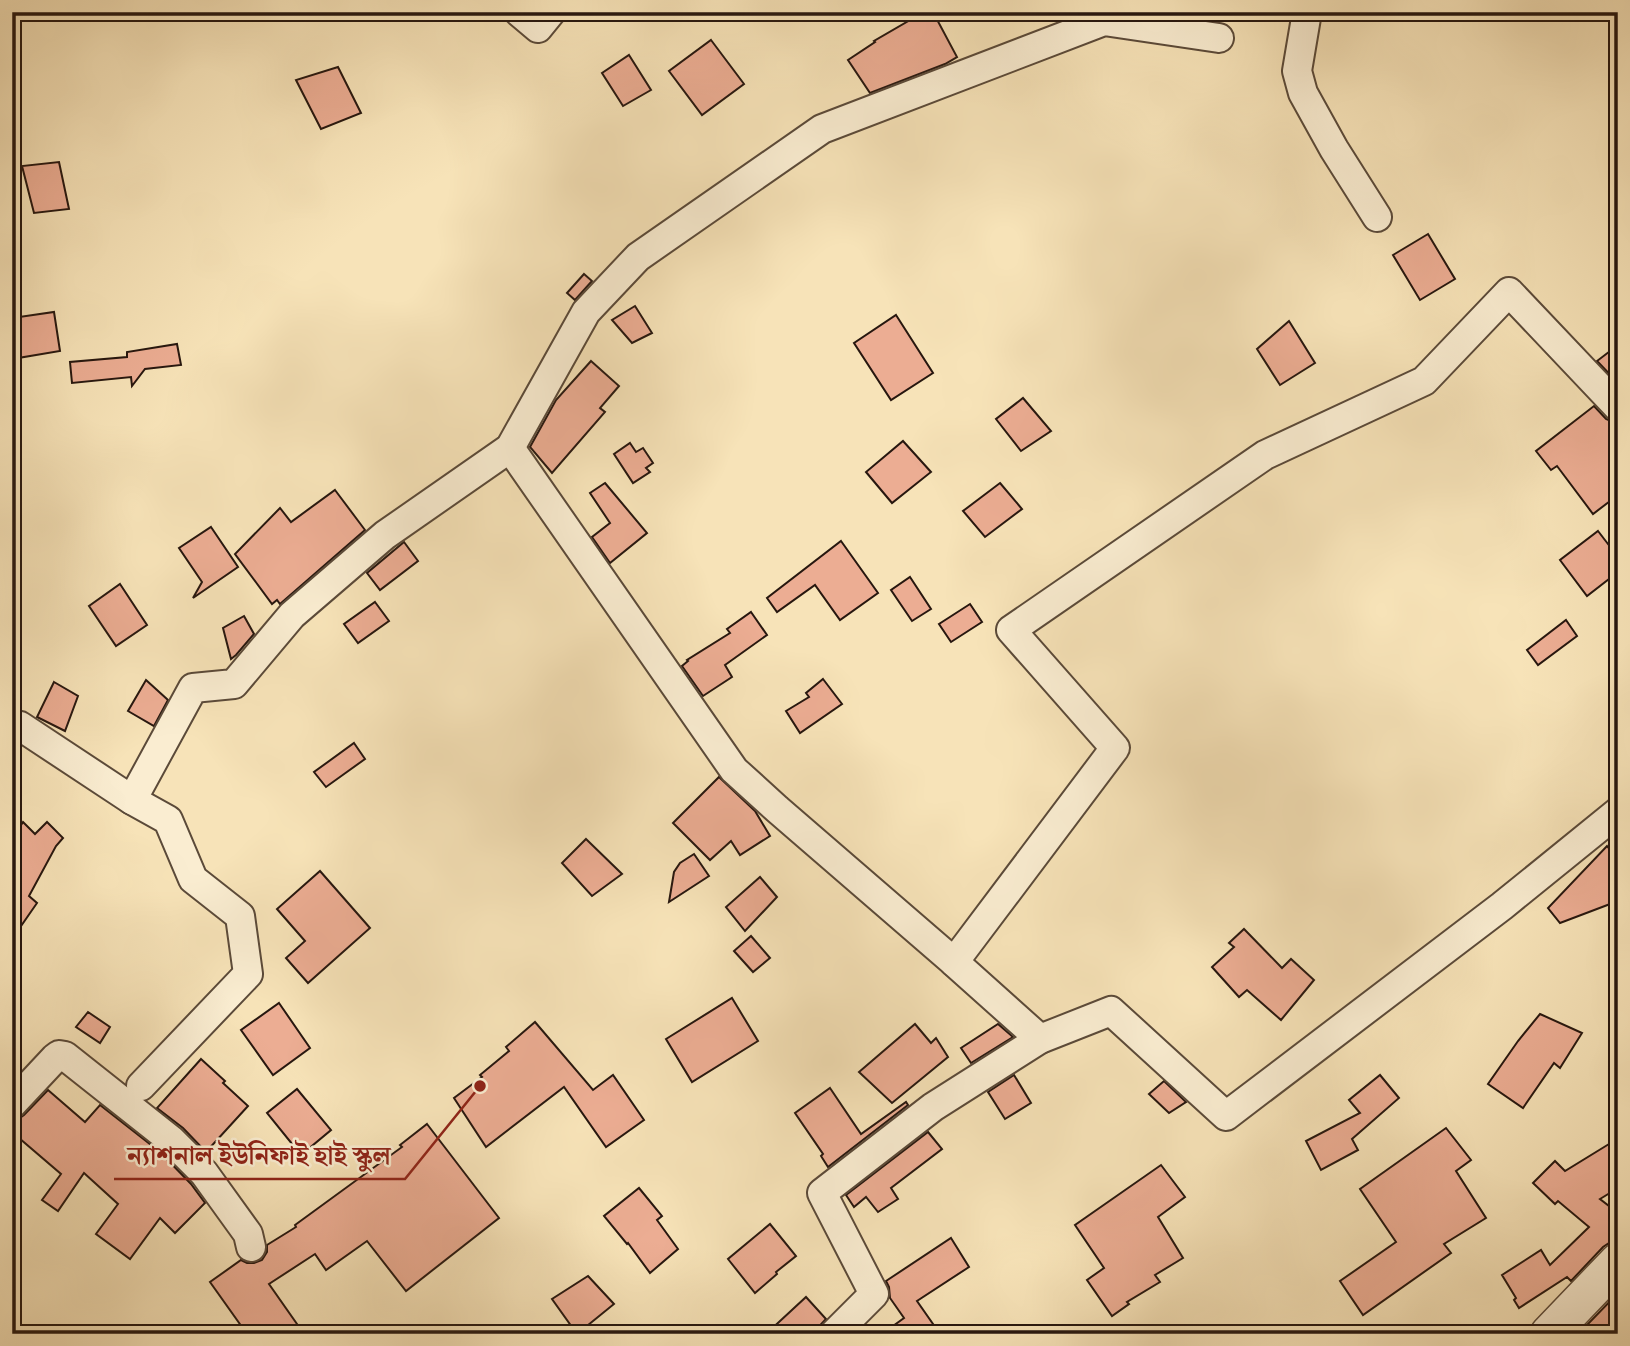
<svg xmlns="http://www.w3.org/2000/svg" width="1630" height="1346" font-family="'IM FELL DW Pica','Noto Serif Bengali',serif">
	<rect width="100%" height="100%" fill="#f7e3b8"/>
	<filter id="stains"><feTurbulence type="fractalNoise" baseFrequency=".00286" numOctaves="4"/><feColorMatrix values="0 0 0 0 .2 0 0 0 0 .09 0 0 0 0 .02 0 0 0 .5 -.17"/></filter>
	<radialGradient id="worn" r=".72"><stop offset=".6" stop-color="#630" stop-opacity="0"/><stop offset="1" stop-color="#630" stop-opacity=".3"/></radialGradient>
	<g fill="#ecad93" stroke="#27170f" stroke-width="2">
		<path d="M 924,12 L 933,12 L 957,57 L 945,64 L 870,93 L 848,60 L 875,42 L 874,41 Z"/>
		<path d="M 711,40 L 744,84 L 702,115 L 669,71 Z"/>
		<path d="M 629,55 L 651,90 L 623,106 L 602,73 Z"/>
		<path d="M 338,67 L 361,113 L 321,129 L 296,80 Z"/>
		<path d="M 59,162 L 69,209 L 34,213 L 22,166 Z"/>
		<path d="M 1428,234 L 1455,279 L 1420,300 L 1393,255 Z"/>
		<path d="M 584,274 L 592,281 L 575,300 L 567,293 Z"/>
		<path d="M 635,306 L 652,333 L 632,343 L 612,320 Z"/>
		<path d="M 54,312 L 60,351 L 18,358 L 12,318 Z"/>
		<path d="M 896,315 L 933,373 L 891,400 L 854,343 Z"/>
		<path d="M 1289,321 L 1315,363 L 1280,385 L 1257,349 Z"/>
		<path d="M 177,344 L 181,365 L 145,369 L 132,386 L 131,377 L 72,383 L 70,362 L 127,357 L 127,352 Z"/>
		<path d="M 1618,345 L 1618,383 L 1597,361 Z"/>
		<path d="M 591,361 L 619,386 L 600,408 L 605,412 L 552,473 L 530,447 L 556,400 Z"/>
		<path d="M 1023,398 L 1051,431 L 1021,451 L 996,419 Z"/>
		<path d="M 1594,406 L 1606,419 L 1618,424 L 1618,495 L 1593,514 L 1557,466 L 1551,470 L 1536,451 Z"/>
		<path d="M 903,441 L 931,472 L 892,503 L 866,472 Z"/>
		<path d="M 630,443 L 636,452 L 643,448 L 653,463 L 646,468 L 650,472 L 633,483 L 614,454 Z"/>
		<path d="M 605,483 L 647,533 L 610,563 L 592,537 L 610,523 L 590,493 Z"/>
		<path d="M 1000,483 L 1022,509 L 985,537 L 963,511 Z"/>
		<path d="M 335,490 L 365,530 L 280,604 L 277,600 L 272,604 L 235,554 L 280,508 L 291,522 Z"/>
		<path d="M 211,527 L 238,567 L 193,598 L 202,582 L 179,548 Z"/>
		<path d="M 1598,531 L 1618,557 L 1618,572 L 1587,596 L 1560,560 Z"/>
		<path d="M 841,541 L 878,593 L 840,620 L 815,585 L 777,612 L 767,598 Z"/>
		<path d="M 404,542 L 418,561 L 380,590 L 367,573 Z"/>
		<path d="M 910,577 L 931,609 L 912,621 L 891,590 Z"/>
		<path d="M 120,584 L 147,625 L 116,646 L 89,606 Z"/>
		<path d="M 375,602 L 389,621 L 358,643 L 344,624 Z"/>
		<path d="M 970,604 L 982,622 L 951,642 L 939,624 Z"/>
		<path d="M 751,612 L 767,635 L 725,665 L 732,677 L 703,696 L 682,666 L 688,661 L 687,660 L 730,633 L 727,629 Z"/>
		<path d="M 244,616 L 254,634 L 236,655 L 231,659 L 223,628 Z"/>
		<path d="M 1566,620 L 1577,636 L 1538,665 L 1527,650 Z"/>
		<path d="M 823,679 L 842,704 L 800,733 L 786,711 L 809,697 L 806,693 Z"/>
		<path d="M 146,680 L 168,700 L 154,726 L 128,711 Z"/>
		<path d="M 54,682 L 78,696 L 65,731 L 37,717 Z"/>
		<path d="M 354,743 L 365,759 L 326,787 L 314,772 Z"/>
		<path d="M 719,777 L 755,811 L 770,836 L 740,855 L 731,841 L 710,860 L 673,823 Z"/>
		<path d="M 23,822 L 35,834 L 47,822 L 63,838 L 56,846 L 29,896 L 37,903 L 12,939 L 12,839 Z"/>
		<path d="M 586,839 L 622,874 L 592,896 L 562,863 Z"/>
		<path d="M 1607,846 L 1618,860 L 1618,901 L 1560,923 L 1548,908 Z"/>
		<path d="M 694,854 L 709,876 L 669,902 L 674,872 L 680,863 Z"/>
		<path d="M 320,871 L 370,928 L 308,983 L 286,958 L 305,941 L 277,909 Z"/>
		<path d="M 760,877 L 777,897 L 745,931 L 726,907 Z"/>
		<path d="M 1244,929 L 1282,968 L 1291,959 L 1314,980 L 1281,1020 L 1247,990 L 1239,997 L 1212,967 L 1234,947 L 1229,943 Z"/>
		<path d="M 751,936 L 770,958 L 753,972 L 734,951 Z"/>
		<path d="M 732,998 L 758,1041 L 692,1082 L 666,1039 Z"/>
		<path d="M 279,1003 L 310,1048 L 273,1075 L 241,1030 Z"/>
		<path d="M 88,1012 L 110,1027 L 100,1043 L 76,1027 Z"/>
		<path d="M 1540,1014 L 1582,1033 L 1560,1068 L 1554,1063 L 1523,1108 L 1488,1084 L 1518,1041 Z"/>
		<path d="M 535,1022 L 593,1090 L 613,1075 L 644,1120 L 606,1147 L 564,1087 L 486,1147 L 454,1098 L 482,1077 L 480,1075 L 509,1051 L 506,1047 Z"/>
		<path d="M 915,1024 L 931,1043 L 936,1038 L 948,1057 L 892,1103 L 859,1072 Z"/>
		<path d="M 998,1024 L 1013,1037 L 971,1063 L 961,1048 Z"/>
		<path d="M 201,1059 L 225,1081 L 223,1083 L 248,1106 L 206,1152 L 183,1128 L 157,1108 Z"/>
		<path d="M 1014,1075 L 1031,1103 L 1005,1119 L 988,1092 Z"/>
		<path d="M 1380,1075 L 1399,1098 L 1352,1139 L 1358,1150 L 1321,1170 L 1306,1141 L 1360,1113 L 1349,1100 Z"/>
		<path d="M 1164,1081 L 1186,1102 L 1169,1113 L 1149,1094 Z"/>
		<path d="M 830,1088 L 861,1134 L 906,1102 L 908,1105 L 828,1167 L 821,1156 L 823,1154 L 795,1113 Z"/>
		<path d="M 297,1089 L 331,1130 L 301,1155 L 267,1113 Z"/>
		<path d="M 48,1090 L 85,1122 L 100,1105 L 160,1152 L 191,1184 L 205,1203 L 175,1233 L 160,1218 L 130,1259 L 96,1234 L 118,1204 L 84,1173 L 58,1211 L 42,1200 L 61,1174 L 12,1132 L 12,1120 L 17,1120 L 24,1115 Z"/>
		<path d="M 427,1124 L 499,1218 L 406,1291 L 367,1241 L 326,1270 L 315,1254 L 269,1284 L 304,1334 L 247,1334 L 210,1282 L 241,1260 L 247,1263 L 254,1263 L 262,1260 L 267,1252 L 267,1245 L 296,1227 L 295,1225 L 402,1147 L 400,1145 Z"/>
		<path d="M 1446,1128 L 1471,1160 L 1456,1171 L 1486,1218 L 1444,1244 L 1451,1253 L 1363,1315 L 1340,1281 L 1396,1242 L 1360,1189 Z"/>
		<path d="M 928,1132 L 942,1149 L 891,1188 L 898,1199 L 878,1212 L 866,1197 L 854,1207 L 846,1195 Z"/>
		<path d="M 1609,1144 L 1618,1158 L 1618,1188 L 1600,1199 L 1618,1213 L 1618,1237 L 1603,1247 L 1571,1281 L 1567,1277 L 1519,1308 L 1514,1300 L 1516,1298 L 1502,1275 L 1541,1250 L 1550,1265 L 1589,1227 L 1558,1201 L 1555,1204 L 1533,1183 L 1555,1161 L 1565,1171 Z"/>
		<path d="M 1161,1165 L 1185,1197 L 1158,1217 L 1183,1258 L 1155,1275 L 1160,1282 L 1127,1302 L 1129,1304 L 1112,1316 L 1087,1280 L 1104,1268 L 1075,1225 Z"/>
		<path d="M 639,1188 L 662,1216 L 657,1220 L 678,1249 L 650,1273 L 628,1243 L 627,1244 L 604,1216 Z"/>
		<path d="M 770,1224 L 796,1256 L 776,1272 L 777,1274 L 755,1293 L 728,1259 Z"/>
		<path d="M 951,1238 L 969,1267 L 917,1301 L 940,1334 L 882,1334 L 904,1318 L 890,1298 L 889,1287 L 886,1281 Z"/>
		<path d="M 588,1276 L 614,1304 L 577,1334 L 552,1299 Z"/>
		<path d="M 1618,1293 L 1618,1334 L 1591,1334 L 1585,1327 Z"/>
		<path d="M 806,1297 L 826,1319 L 812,1334 L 766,1334 Z"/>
	</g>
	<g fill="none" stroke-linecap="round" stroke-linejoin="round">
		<g stroke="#5b4a39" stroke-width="32">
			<g id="minor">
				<path d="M 519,12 L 538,28 L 551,12"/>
				<path d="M 1307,12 L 1297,71 L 1303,93 L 1334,149 L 1377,217"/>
				<path d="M 510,448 L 734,770 L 777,809 L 954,962"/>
				<path d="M 12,725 L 20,726 L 132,800 L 193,688 L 234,684 L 292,615 L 385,535 L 510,448 L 586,312 L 638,257 L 822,129 L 1104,21 L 1219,38"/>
				<path d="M 132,800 L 168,820 L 193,879 L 240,916 L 248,974 L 141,1086"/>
				<path d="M 1040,1039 L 954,962 L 1115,748 L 1011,630 L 1265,455 L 1424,381 L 1509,292 L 1618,407"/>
				<path d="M 12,1104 L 55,1058 L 59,1055 L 65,1056 L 171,1140 L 204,1173 L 248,1234 L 251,1247"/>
				<path d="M 834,1334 L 874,1294 L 822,1193 L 933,1107 L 1040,1039 L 1111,1011 L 1226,1116 L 1502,906 L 1618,812"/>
			</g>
		</g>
		<g stroke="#5b4a39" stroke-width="40">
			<path id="tertiary" d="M 1549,1334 L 1618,1262"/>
		</g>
		<use href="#minor" stroke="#faedd1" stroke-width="28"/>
		<use href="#tertiary" stroke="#faedd1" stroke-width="37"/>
	</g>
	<path fill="none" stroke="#8f2418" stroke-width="2.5" d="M480 1086L405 1179H114"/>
	<circle fill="#8f2418" stroke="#faedd1" stroke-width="2.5" cx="480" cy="1086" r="7"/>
	<g font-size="26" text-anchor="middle" font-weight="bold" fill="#8f2418" stroke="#faedd1" stroke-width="5" stroke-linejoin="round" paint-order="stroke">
		<text x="259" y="1164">ন্যাশনাল ইউনিফাই হাই স্কুল</text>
	</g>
	<rect width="1630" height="1346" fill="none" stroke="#f7e3b8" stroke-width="42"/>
	<rect x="14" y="14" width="1602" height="1318" fill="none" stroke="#27170f" stroke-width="3.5"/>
	<rect x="21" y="21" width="1588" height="1304" fill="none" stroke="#27170f" stroke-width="2"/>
	<rect width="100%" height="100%" filter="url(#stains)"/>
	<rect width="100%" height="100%" fill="url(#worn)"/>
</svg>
